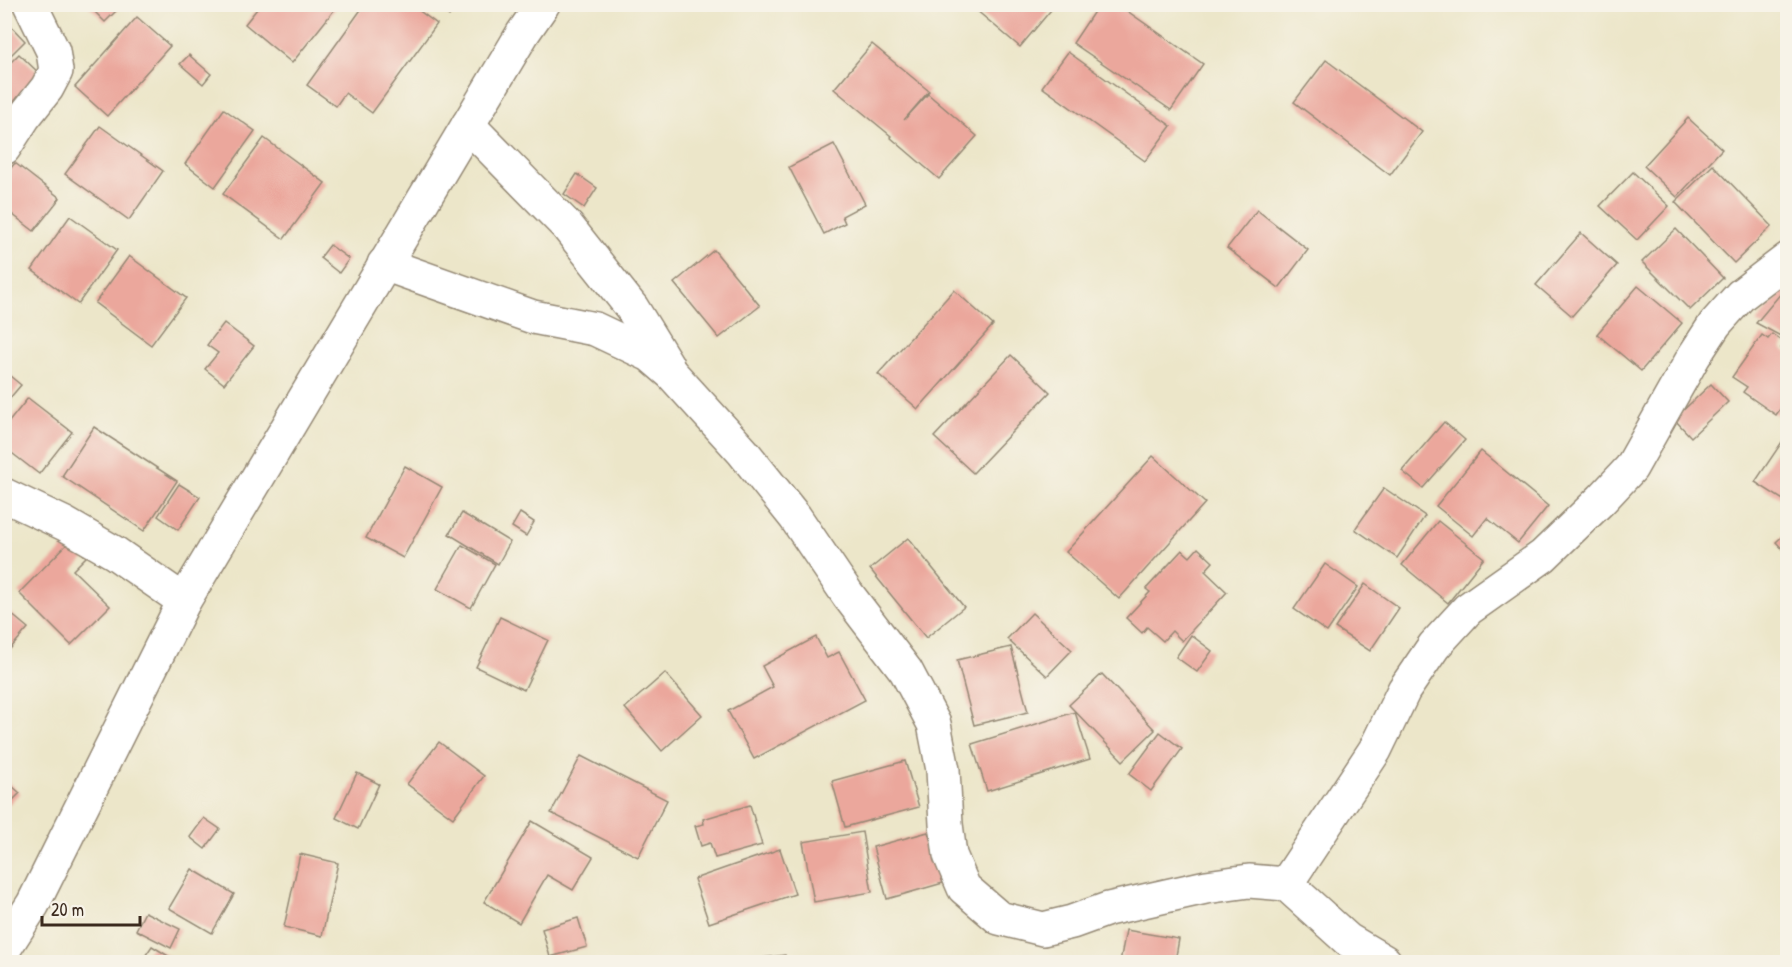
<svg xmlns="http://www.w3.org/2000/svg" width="1792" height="967" font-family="'Patrick Hand',sans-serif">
	<rect width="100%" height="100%" fill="#f7f3e8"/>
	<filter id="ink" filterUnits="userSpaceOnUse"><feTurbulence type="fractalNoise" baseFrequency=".0167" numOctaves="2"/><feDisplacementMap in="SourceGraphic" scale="12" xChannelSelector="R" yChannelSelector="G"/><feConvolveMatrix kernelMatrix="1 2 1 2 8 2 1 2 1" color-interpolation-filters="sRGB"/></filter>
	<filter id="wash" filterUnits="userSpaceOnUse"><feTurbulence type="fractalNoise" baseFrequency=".008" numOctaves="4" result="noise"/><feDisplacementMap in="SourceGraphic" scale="24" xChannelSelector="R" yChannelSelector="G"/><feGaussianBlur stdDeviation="1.35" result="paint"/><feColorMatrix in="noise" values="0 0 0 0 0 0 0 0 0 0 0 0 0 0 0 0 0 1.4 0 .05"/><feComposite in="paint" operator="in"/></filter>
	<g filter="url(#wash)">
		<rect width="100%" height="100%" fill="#ece6c9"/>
		<g id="blocks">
			<g fill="#eba79c">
				<path d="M 87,4 L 123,4 L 105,22 Z"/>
				<path d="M 261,4 L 339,4 L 292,63 L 245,24 Z"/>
				<path d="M 365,4 L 410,4 L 437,24 L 372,113 L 345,93 L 336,106 L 307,85 Z"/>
				<path d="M 437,4 L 459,4 L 449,16 Z"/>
				<path d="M 969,4 L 1056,4 L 1020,47 Z"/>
				<path d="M 1099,4 L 1117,4 L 1203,64 L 1171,110 L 1073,43 Z"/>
				<path d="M 137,17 L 170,46 L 107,116 L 75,87 Z"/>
				<path d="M 5,20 L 25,41 L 5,61 Z"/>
				<path d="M 872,44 L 929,91 L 904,120 L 928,94 L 977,136 L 939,179 L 890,137 L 891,136 L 834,89 Z"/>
				<path d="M 1068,52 L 1171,126 L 1145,161 L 1042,87 Z"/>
				<path d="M 19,54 L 43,77 L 4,117 L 4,69 Z"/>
				<path d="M 189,55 L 211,74 L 203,84 L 180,64 Z"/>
				<path d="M 1326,60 L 1422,132 L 1390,175 L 1294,102 Z"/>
				<path d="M 224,109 L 255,131 L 215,187 L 185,164 Z"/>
				<path d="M 1688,118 L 1722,149 L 1677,197 L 1644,166 Z"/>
				<path d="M 100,126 L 163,171 L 129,220 L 65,174 Z"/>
				<path d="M 264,138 L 325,183 L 284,239 L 223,194 Z"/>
				<path d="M 834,144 L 865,204 L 842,216 L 845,223 L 824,234 L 789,167 Z"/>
				<path d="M 15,163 L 60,198 L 34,231 L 4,208 L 4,176 Z"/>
				<path d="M 1713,165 L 1772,226 L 1734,263 L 1675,202 Z"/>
				<path d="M 1633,172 L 1669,206 L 1637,240 L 1600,206 Z"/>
				<path d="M 577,174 L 597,188 L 584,208 L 564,194 Z"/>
				<path d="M 1257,210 L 1308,250 L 1279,288 L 1227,248 Z"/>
				<path d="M 70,216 L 117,250 L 78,304 L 32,270 Z"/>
				<path d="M 1676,229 L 1723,278 L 1690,310 L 1642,262 Z"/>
				<path d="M 1581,233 L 1617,265 L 1572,316 L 1536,285 Z"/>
				<path d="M 330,245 L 349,259 L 339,273 L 320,258 Z"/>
				<path d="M 714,250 L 760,306 L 719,338 L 674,283 Z"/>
				<path d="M 129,256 L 186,298 L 151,345 L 95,303 Z"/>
				<path d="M 1788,285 L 1788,340 L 1756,323 Z"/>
				<path d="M 1638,286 L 1682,323 L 1641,371 L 1597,334 Z"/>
				<path d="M 954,290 L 993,325 L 918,409 L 878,374 Z"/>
				<path d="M 224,323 L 254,346 L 224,384 L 205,369 L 218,353 L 207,345 Z"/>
				<path d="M 1772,334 L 1785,343 L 1781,348 L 1788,353 L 1788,398 L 1776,415 L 1743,392 L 1747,387 L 1732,377 L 1762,335 L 1768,339 Z"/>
				<path d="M 1011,355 L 1050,392 L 973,473 L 934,437 Z"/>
				<path d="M 4,371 L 21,385 L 4,405 Z"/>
				<path d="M 1711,384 L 1728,402 L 1691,437 L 1674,419 Z"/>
				<path d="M 28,398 L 72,432 L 39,474 L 4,447 L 4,428 Z"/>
				<path d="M 1444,422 L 1465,440 L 1423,488 L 1402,471 Z"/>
				<path d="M 94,427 L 177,481 L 144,531 L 62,476 Z"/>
				<path d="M 1788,433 L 1788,503 L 1755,482 Z"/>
				<path d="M 1481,451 L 1548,506 L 1518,543 L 1487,518 L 1473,536 L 1436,506 Z"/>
				<path d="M 1153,456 L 1205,503 L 1119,599 L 1066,552 Z"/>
				<path d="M 405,466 L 442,487 L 403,558 L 366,538 Z"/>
				<path d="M 179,484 L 200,497 L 178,530 L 158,516 Z"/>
				<path d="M 1384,488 L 1425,516 L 1397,558 L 1355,529 Z"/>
				<path d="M 462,513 L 510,542 L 498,564 L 449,534 Z"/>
				<path d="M 520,513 L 534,522 L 526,536 L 512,527 Z"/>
				<path d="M 1438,521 L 1484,558 L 1448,603 L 1402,565 Z"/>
				<path d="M 1788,531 L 1788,555 L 1776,542 Z"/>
				<path d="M 908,538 L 964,607 L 926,638 L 870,569 Z"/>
				<path d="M 70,541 L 86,557 L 73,570 L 110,606 L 71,645 L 19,593 Z"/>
				<path d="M 462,545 L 495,564 L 471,608 L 437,589 Z"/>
				<path d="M 1198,548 L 1213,562 L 1205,571 L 1227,592 L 1182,641 L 1172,631 L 1163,641 L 1147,627 L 1142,633 L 1126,618 L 1150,592 L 1146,589 L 1182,550 L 1190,557 Z"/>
				<path d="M 1325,564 L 1358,587 L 1327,632 L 1294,609 Z"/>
				<path d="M 1365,584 L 1399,608 L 1370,651 L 1335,628 Z"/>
				<path d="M 4,608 L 28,628 L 4,656 Z"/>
				<path d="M 1032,613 L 1072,650 L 1047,676 L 1007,639 Z"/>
				<path d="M 500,617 L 548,640 L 524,690 L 476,667 Z"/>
				<path d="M 1191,635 L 1212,651 L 1197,672 L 1176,657 Z"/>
				<path d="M 816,637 L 827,658 L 839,652 L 865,700 L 754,759 L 728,711 L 773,687 L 762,666 Z"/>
				<path d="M 1011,647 L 1028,712 L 974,725 L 957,660 Z"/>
				<path d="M 665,673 L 702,715 L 662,751 L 625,708 Z"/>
				<path d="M 1102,674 L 1155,730 L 1123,761 L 1069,705 Z"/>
				<path d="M 1075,712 L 1090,759 L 987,791 L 972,744 Z"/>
				<path d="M 1160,732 L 1182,749 L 1151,791 L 1129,774 Z"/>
				<path d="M 439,742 L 484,776 L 453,818 L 407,784 Z"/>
				<path d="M 581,756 L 667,800 L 638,857 L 551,813 Z"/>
				<path d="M 905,761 L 919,807 L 845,827 L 832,781 Z"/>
				<path d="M 357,773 L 379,784 L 358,829 L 336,818 Z"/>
				<path d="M 4,779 L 20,793 L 6,807 L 4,805 Z"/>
				<path d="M 750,805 L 762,845 L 715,858 L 710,843 L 701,846 L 695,826 L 704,824 L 703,819 Z"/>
				<path d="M 204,818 L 220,829 L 205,849 L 190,837 Z"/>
				<path d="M 532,821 L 593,857 L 573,890 L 547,875 L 519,923 L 484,902 Z"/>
				<path d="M 862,832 L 872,892 L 814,902 L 803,842 Z"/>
				<path d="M 928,832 L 943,883 L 887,899 L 873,847 Z"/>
				<path d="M 780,849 L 795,894 L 709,923 L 694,879 Z"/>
				<path d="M 300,854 L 338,863 L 322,936 L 284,927 Z"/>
				<path d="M 192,869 L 234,894 L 212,933 L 169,908 Z"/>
				<path d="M 145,912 L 180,929 L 171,948 L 136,930 Z"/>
				<path d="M 578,918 L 587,947 L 550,957 L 542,929 Z"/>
				<path d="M 1126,930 L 1179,939 L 1175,962 L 1120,962 Z"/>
				<path d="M 152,946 L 178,962 L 141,962 Z"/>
				<path d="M 785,955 L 786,962 L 737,962 L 737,961 Z"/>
			</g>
		</g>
	</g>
	<g filter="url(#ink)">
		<use href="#blocks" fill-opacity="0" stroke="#948874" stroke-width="1.5"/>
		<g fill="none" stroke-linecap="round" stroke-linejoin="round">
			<g stroke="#948874" stroke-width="36">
				<g id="minor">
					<path d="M 468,125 L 567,226 L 632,308 L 667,365"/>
					<path d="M 4,148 L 24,117 L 47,88 L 56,71 L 53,51 L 30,4"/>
					<path d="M 384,264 L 533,317 L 595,329 L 650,355 L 671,373 L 743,452 L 795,517 L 848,595 L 906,671 L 934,724 L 943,770 L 946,824 L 950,855 L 964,888 L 999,918 L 1043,929 L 1072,922 L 1108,909 L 1206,887 L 1249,881 L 1286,884"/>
					<path d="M 4,495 L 65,524 L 115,553 L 184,601"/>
					<path d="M 4,949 L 33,904 L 184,601 L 523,33 L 543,4"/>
					<path d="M 1385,962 L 1348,940 L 1286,884 L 1375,750 L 1404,690 L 1434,646 L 1468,609 L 1543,556 L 1602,499 L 1631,468 L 1694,356 L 1715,324 L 1741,295 L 1788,259"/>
				</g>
			</g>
			<use href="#minor" stroke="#fff" stroke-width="33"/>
		</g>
	</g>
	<rect width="1792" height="967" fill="none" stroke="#f7f3e8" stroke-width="24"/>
	<path d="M42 916v9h98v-9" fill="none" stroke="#3b2a1e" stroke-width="3"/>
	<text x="51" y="916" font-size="18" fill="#3b2a1e" stroke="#f7f3e8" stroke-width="4.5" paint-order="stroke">20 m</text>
</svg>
